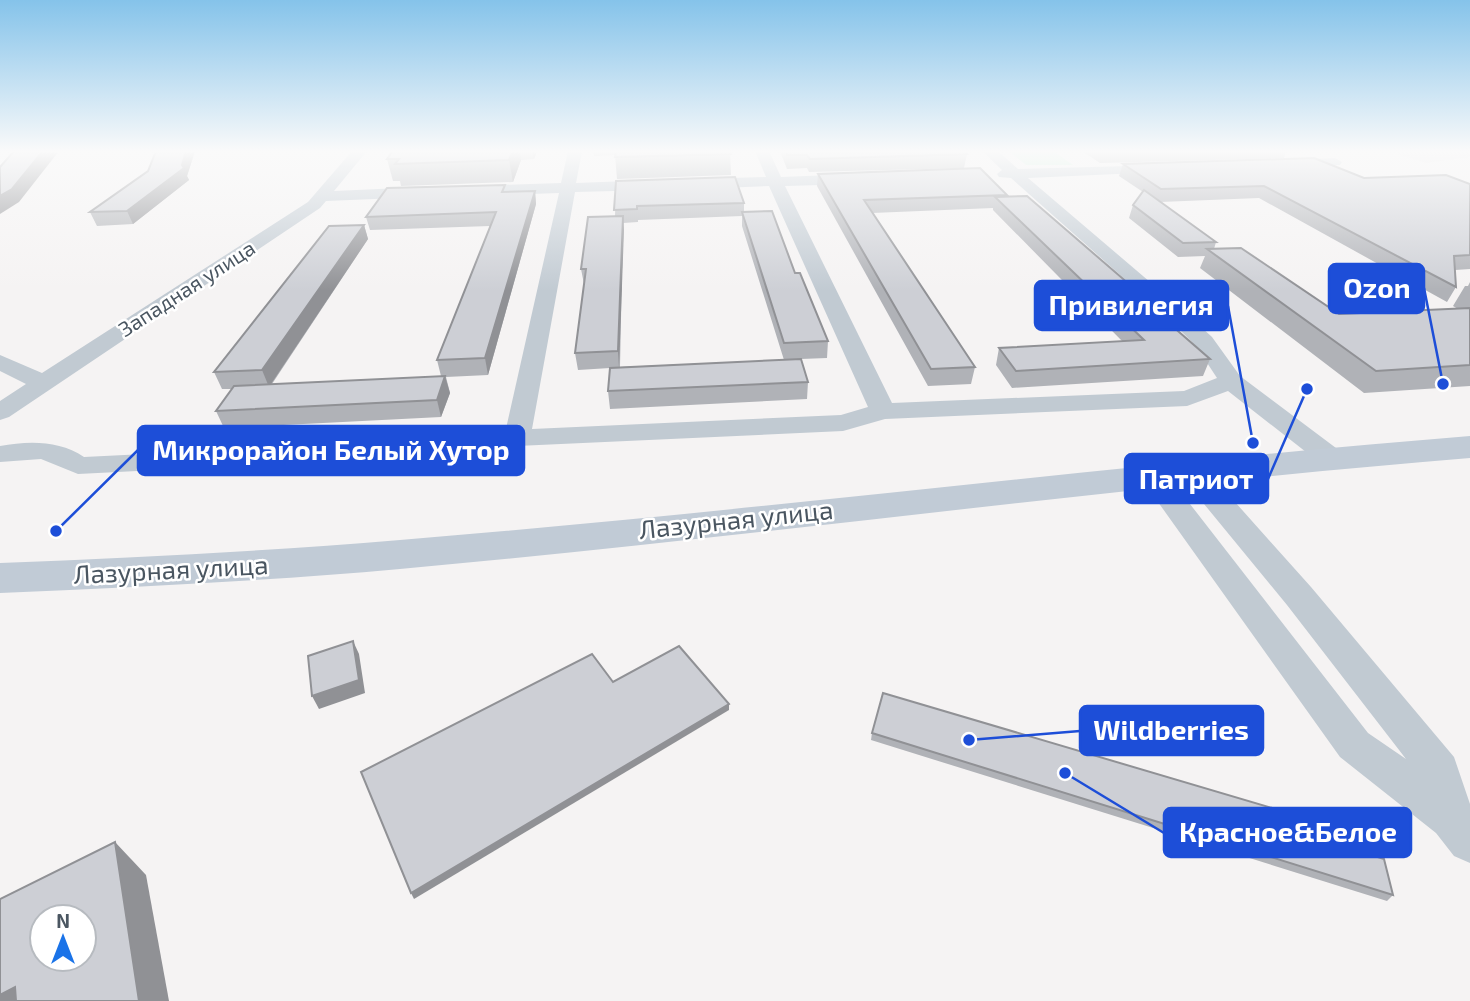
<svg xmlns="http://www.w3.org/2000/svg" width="1470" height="1001" font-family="'Exo 2',sans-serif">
	<rect width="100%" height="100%" fill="#f5f3f3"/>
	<path fill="#e6e4e5" d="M 1388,151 L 1470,151 L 1470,157 L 1426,163 Z"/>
	<path fill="#c3f1d5" d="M 1009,151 L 1053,151 L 1073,165 L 1026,165 Z"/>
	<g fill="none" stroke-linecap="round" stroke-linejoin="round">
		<g fill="#c1cad2" fill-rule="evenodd">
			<path d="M 352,151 L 367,151 L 334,191 L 423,187 L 431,192 L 423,197 L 326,201 L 320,208 L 9,417 L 0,420 L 0,401 L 26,384 L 0,371 L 0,355 L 42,373 L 308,202 Z"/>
			<path d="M 568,151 L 582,151 L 576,183 L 654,180 L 662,185 L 654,190 L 575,192 L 532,429 L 841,415 L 868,407 L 769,186 L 696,189 L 688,184 L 696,179 L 766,177 L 755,151 L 769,151 L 781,177 L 857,174 L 865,179 L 857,184 L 785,186 L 892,403 L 1184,391 L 1217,378 L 1196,346 L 1163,313 L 1011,178 L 999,177 L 997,174 L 1002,170 L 982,151 L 998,151 L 1018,169 L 1166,165 L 1168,168 L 1166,171 L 1161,172 L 1028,178 L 1177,305 L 1212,337 L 1240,376 L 1340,451 L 1344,457 L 1340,463 L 1330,465 L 1320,463 L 1228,391 L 1187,406 L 885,419 L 843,431 L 517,446 L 488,453 L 78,474 L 41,459 L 0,462 L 0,446 C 28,441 59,440 84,457 L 488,437 L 505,433 L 559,193 L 466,196 L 458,191 L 466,186 L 561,183 Z"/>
			<path d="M 1335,158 L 1342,162 L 1340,165 L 1284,168 L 1277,164 L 1284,160 Z"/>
			<path d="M 1191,461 L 1201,464 L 1311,587 L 1454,757 L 1470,804 L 1470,863 L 1454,856 L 1436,833 L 1340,757 L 1138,474 L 1142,468 L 1152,465 L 1162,468 L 1368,733 L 1406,759 L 1287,605 L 1181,476 L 1177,470 L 1181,464 Z"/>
		</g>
		<path fill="#c1cbd6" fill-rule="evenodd" d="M 1470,436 L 1470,458 C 1112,487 757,537 400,569 C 267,581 133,587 0,593 L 0,563 C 133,558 267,551 400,540 C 757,511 1113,465 1470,436 Z"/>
	</g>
	<g fill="#b0b2b7" fill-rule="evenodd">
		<path d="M 156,151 L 195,151 L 187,176 L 189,180 L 133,224 L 97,226 L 90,212 L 148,171 Z"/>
		<path d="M 389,151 L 537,151 L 534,159 L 521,160 L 513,182 L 401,186 L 400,181 L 393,181 L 387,159 L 390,155 Z"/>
		<path d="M 593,151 L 730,151 L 731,175 L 617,179 L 615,155 L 594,156 Z"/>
		<path d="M 780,151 L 964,151 L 967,154 L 964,168 L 809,172 L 807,168 L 787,169 Z"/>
		<path d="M 1082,151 L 1286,151 L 1284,158 L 1100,163 Z"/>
		<path d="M 1123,164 L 1470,184 L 1470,269 L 1455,270 L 1456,287 L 1447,302 L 1259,198 L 1160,202 L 1216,242 L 1214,249 L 1339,314 L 1458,309 L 1453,306 L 1465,286 L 1468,286 L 1470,282 L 1470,386 L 1364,393 L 1200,268 L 1205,256 L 1178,257 L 1129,218 L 1133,205 L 1143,192 L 1119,176 Z"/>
		<path d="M 818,174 L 1007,195 L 1007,196 L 1129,284 L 1128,288 L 1210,359 L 1203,376 L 1012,388 L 996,365 L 999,348 L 1123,342 L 993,210 L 993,208 L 872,213 L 975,367 L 971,384 L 928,386 L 817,186 Z"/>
		<path d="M 616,181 L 744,203 L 744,212 L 795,273 L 828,341 L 827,358 L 801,359 L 808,382 L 807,399 L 610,409 L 608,391 L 610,368 L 578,370 L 575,353 L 584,284 L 581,269 L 615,216 ZM 742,216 L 742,226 L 784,360 L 620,367 L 623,223 L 638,222 L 638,220 Z"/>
		<path d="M 535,191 L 536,204 L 488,375 L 446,377 L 450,393 L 441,417 L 224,428 L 216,411 L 232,389 L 222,389 L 214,372 L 364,225 L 368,239 L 272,384 L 441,376 L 437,360 L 490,226 L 370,230 L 366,217 L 506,192 Z"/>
		<path d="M 872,733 L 1355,850 L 1393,895 L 1387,901 L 871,740 Z"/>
	</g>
	<g fill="#909195">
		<path d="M 43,151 L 59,151 L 19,202 L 0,214 L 0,196 Z"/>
		<path d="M 186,151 L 195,151 L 187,176 L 189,180 L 133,224 L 127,211 L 182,165 Z"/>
		<path d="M 513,151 L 520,151 L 521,160 L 513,182 L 509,160 Z"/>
		<path d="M 533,151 L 537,151 L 534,159 Z"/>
		<path d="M 535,191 L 536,204 L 488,375 L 485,358 Z"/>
		<path d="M 623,216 L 624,230 L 619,368 L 618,351 Z"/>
		<path d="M 364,225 L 368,239 L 269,387 L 262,370 Z"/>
		<path d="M 445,376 L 450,393 L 441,417 L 437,400 Z"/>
		<path d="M 353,641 L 359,654 L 365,693 L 319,709 L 312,696 Z"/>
		<path d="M 729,704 L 729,710 L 414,899 L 411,893 Z"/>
		<path d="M 115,842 L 146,875 L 169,1001 L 139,1001 Z"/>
		<path d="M 15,987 L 35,1001 L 0,1001 L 0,995 Z"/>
	</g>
	<g fill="#cdcfd5" stroke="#909195" stroke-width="2" fill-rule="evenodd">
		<path d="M 14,151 L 43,151 L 12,189 L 0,196 L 0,167 Z"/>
		<path d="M 156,151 L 186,151 L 182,165 L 184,168 L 127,211 L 90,212 L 148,171 Z"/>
		<path d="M 393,151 L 513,151 L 509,160 L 395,164 L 399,159 L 387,159 Z"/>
		<path d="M 616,151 L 730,151 L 731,154 L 615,157 Z"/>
		<path d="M 786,151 L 964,151 L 967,154 L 810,159 L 807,155 L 787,155 Z"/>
		<path d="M 1314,158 L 1364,178 L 1446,175 L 1470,184 L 1470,255 L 1454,256 L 1456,287 L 1264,186 L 1161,189 L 1123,164 Z"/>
		<path d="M 980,168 L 1007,195 L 864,200 L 975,367 L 931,369 L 818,174 Z"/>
		<path d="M 735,177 L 744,203 L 637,206 L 637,209 L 614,210 L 616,181 Z"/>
		<path d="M 505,185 L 502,192 L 535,191 L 485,358 L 437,360 L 496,212 L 366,217 L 387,188 Z"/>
		<path d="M 1144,190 L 1216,242 L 1183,243 L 1133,205 Z"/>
		<path d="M 1027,196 L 1129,284 L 1124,284 L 1210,359 L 1016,371 L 999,348 L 1144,340 L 995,197 Z"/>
		<path d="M 772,211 L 795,273 L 800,273 L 828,341 L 784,343 L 742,212 Z"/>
		<path d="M 623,216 L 618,351 L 575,353 L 586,269 L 581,269 L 588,217 Z"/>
		<path d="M 364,225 L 262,370 L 214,372 L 329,226 Z"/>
		<path d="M 1241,248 L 1339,314 L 1470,308 L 1470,365 L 1376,371 L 1207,249 Z"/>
		<path d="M 801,359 L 808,382 L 608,391 L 610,368 Z"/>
		<path d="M 445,376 L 437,400 L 216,411 L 234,386 Z"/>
		<path d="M 353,641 L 359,680 L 312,696 L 308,656 Z"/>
		<path d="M 679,646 L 729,704 L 411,893 L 361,772 L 592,654 L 613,682 Z"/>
		<path d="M 883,693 L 1350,831 L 1355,850 L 1384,859 L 1393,895 L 872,733 Z"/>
		<path d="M 115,842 L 139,1001 L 16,1001 L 15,987 L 0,995 L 0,899 ZM 42,917 L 84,917 L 84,959 L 42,959 Z"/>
	</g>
	<linearGradient id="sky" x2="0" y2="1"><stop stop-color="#85c3ea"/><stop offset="0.52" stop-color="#fafafa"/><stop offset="1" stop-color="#fafafa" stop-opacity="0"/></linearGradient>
	<rect width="1470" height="291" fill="url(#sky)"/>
	<g text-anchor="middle" stroke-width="5" stroke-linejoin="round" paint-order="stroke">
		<g font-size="21" fill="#4a5661" stroke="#fff">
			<text transform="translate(187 289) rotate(-33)" y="7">Западная улица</text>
		</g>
		<g font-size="26" fill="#4a5661" stroke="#fff">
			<text transform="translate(736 520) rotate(-6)" y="9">Лазурная улица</text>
			<text transform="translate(171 570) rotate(-3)" y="9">Лазурная улица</text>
		</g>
	</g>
	<path fill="none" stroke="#1d4ed8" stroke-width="2.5" d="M1443 384L1424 288M1253 443L1228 306M56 531L138 450M1307 389L1268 479M969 740L1080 731M1065 773L1164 833"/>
	<g fill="#1d4ed8" stroke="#fff" stroke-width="2.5">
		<circle cx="1443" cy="384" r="7"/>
		<circle cx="1253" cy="443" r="7"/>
		<circle cx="56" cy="531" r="7"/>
		<circle cx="1307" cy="389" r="7"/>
		<circle cx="969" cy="740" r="7"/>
		<circle cx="1065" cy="773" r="7"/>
	</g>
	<g fill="#1d4ed8" stroke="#1d4ed8" stroke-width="2.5">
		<rect x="1329" y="264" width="95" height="49" rx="7"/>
		<rect x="1035" y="281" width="193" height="49" rx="7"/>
		<rect x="138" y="426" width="386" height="49" rx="7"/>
		<rect x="1125" y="454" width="143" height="49" rx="7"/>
		<rect x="1080" y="706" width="183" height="49" rx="7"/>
		<rect x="1164" y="808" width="247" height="49" rx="7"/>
	</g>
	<g font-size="28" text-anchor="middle" font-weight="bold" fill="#fff">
		<text x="1377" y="298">Ozon</text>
		<text x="1131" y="315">Привилегия</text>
		<text x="331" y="460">Микрорайон Белый Хутор</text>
		<text x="1196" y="489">Патриот</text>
		<text x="1171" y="740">Wildberries</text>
		<text x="1288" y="842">Красное&amp;Белое</text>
	</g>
	<g transform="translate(63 938)"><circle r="33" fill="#ffffff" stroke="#b7bbc0" stroke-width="2"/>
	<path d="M0-5L12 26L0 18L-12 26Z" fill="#1a73e8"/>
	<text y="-10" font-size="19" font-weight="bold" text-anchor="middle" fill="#4a5661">N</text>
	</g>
</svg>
